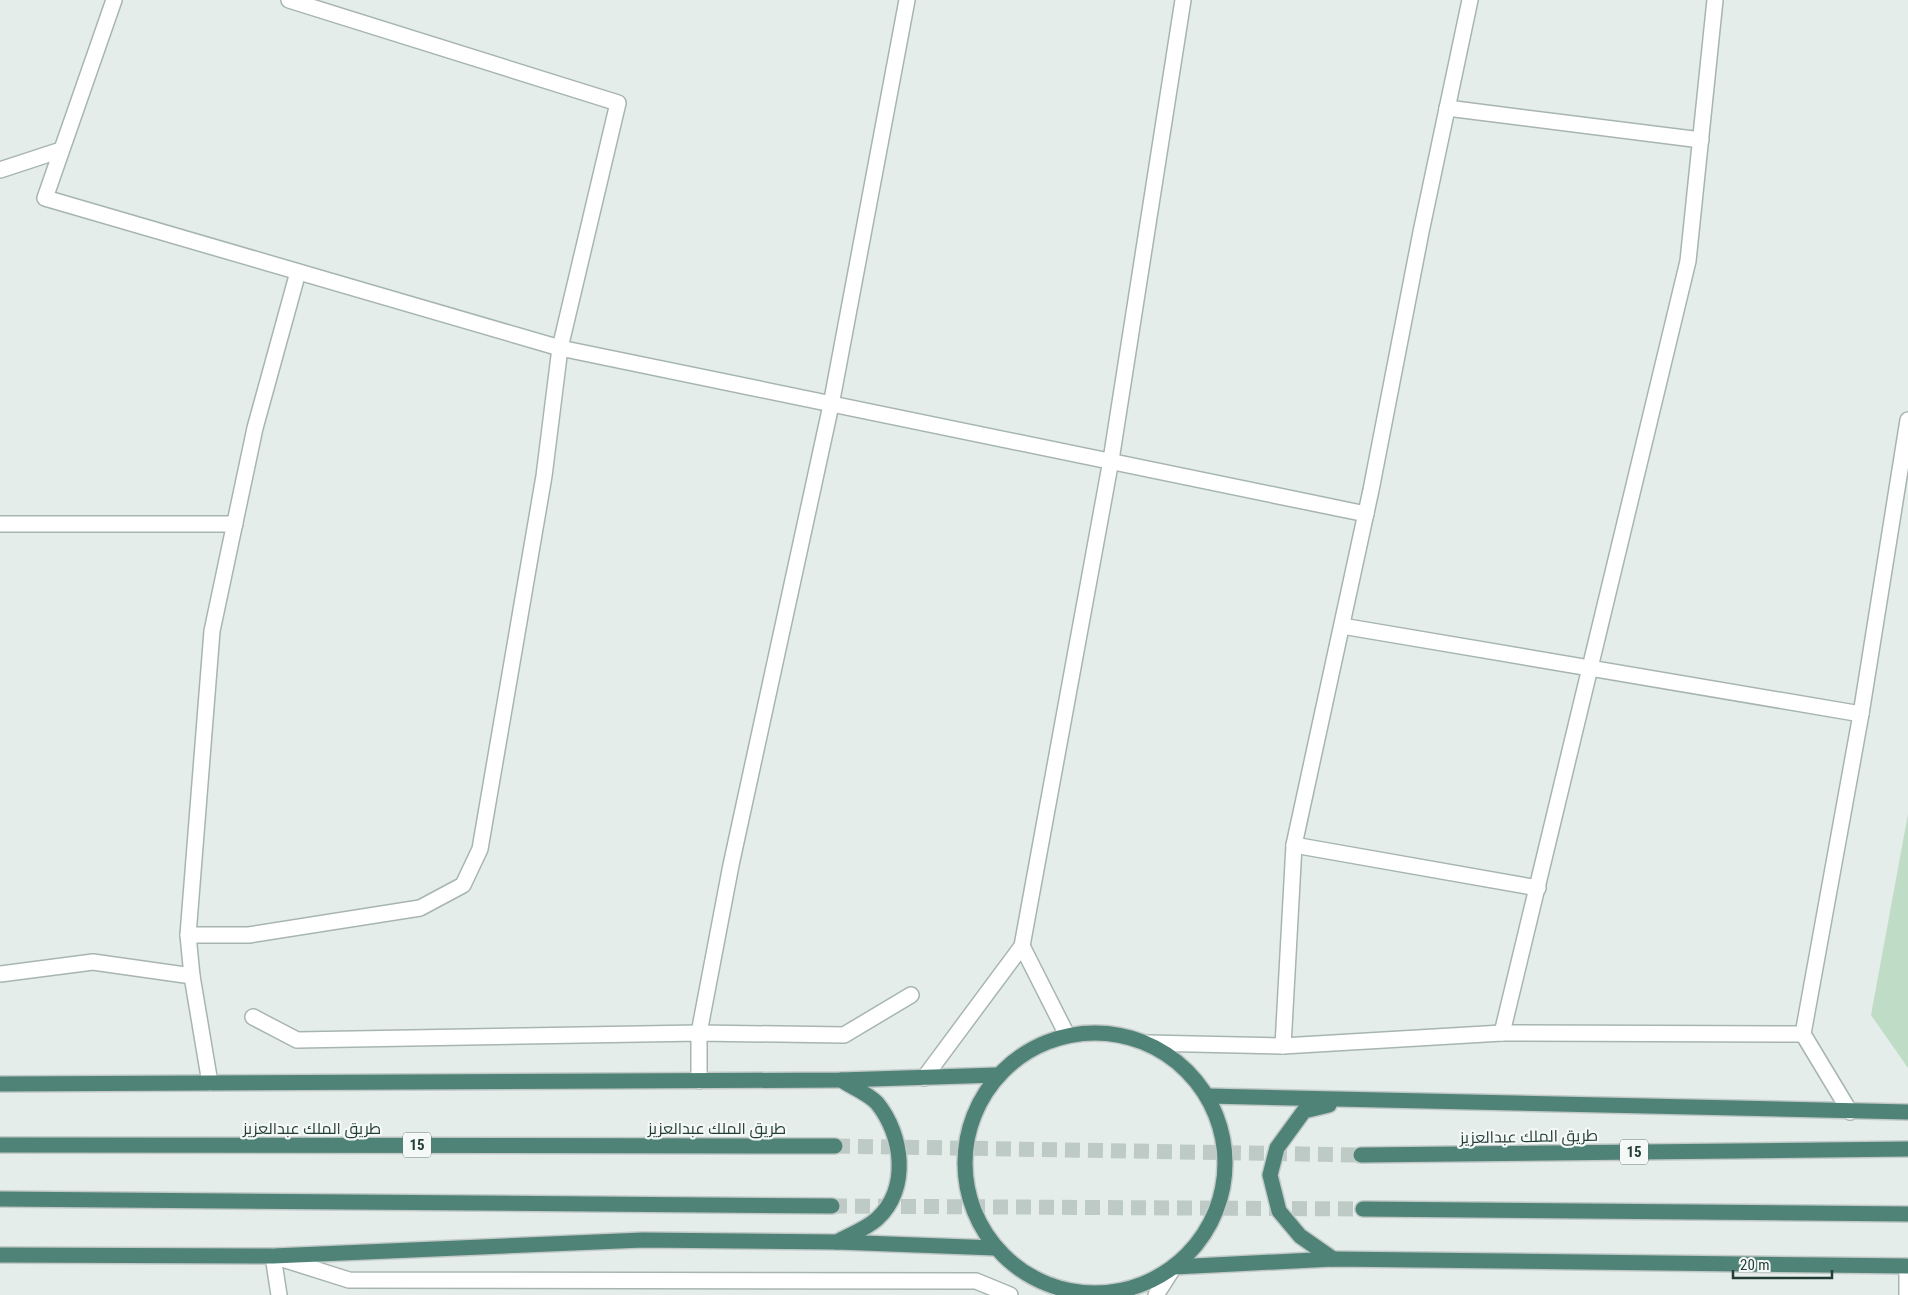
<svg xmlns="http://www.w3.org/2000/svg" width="1908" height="1295" font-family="'Roboto Condensed',Cairo,sans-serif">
	<rect width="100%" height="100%" fill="#e4ede9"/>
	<path fill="#bfdcc7" d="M 1908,814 L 1908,1068 L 1871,1015 Z"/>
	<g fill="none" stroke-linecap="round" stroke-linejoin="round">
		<g stroke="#becac5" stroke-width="15" stroke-dasharray="15 8" stroke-linecap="butt">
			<path d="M 835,1146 L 1361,1155"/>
			<path d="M 832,1206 L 1363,1209"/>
		</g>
		<g stroke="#a7b5b0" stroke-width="18">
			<g id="minor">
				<path d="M 114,0 L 45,198 L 560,348 L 1366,514"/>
				<path d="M 1447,108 L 1701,140"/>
				<path d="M 0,170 L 61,150"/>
				<path d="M 0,524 L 235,524"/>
				<path d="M 1342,626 L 1861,714"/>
				<path d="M 1294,845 L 1538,888"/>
				<path d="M 188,935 L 212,631 L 255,428 L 298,272"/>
				<path d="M 1022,946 L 1067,1035"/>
				<path d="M 0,974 L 93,962 L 192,976 L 210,1083"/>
				<path d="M 192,976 L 188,935 L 249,935 L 420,908 L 463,885 L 480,849 L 544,476 L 560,348 L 618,103 L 289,0"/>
				<path d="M 253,1017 L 297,1040 L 699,1033 L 844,1035 L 911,995"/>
				<path d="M 1502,1033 L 1688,261 L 1715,0"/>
				<path d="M 1147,1043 L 1283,1046 L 1502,1033 L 1803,1034"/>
				<path d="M 1283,1046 L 1294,845 L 1371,490 L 1421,232 L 1470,0"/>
				<path d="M 924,1078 L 1022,946 L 1111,460 L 1183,0"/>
				<path d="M 699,1081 L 699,1033 L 731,865 L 831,405 L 907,0"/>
				<path d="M 1850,1112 L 1803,1034 L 1861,714 L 1908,420"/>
				<path d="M 279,1295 L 273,1256 L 349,1280 L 976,1281 L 1010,1295"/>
				<path d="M 1088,1295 L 1088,1294"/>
				<path d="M 1156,1295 L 1174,1267"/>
				<path d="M 1907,1295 L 1907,1266"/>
			</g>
		</g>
		<g stroke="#c2c9c7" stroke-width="18">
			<g id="trunk">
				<circle cx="1095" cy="1163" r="130"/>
				<path d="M 0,1084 L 841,1080 L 997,1075"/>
				<path d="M 1208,1096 L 1908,1112"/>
				<path d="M 1329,1105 L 1304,1111 L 1277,1148 L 1270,1175 L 1279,1211 L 1300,1236 L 1333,1259"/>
				<path d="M 0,1145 L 835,1146"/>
				<path d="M 1361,1155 L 1908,1149"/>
				<path d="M 0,1199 L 832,1206"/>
				<path d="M 1363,1209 L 1908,1214"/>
				<path d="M 837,1242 C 849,1235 866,1229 877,1219 C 910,1189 903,1135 877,1103 C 869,1094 852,1087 841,1080"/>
				<path d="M 0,1255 L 273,1256 L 643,1240 L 837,1242 L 995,1248"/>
				<path d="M 1174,1267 L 1333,1259 L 1908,1266"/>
			</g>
		</g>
		<use href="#minor" stroke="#fff" stroke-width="15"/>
		<use href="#trunk" stroke="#4f8378" stroke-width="15"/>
	</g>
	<g text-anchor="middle" stroke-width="4.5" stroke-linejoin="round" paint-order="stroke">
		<g fill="#f4f9f7" stroke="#637571" stroke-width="1">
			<rect x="403" y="1132.5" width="28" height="25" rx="4"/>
			<rect x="1620" y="1139.5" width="28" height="25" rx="4"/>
		</g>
		<g font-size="15" font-weight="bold" fill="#253d37">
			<text x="417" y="1150">15</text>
			<text x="1634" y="1157">15</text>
		</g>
		<g font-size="16" fill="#253d37" stroke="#f4f9f7">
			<text x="312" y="1134">طريق الملك عبدالعزيز</text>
			<text x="717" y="1134">طريق الملك عبدالعزيز</text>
			<text transform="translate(1529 1136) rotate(-1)" y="6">طريق الملك عبدالعزيز</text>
		</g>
	</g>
	<path d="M1733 1270v8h99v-8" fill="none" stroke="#253d37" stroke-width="2.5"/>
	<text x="1740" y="1270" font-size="15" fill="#253d37" stroke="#f4f9f7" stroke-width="4" paint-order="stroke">20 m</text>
</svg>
